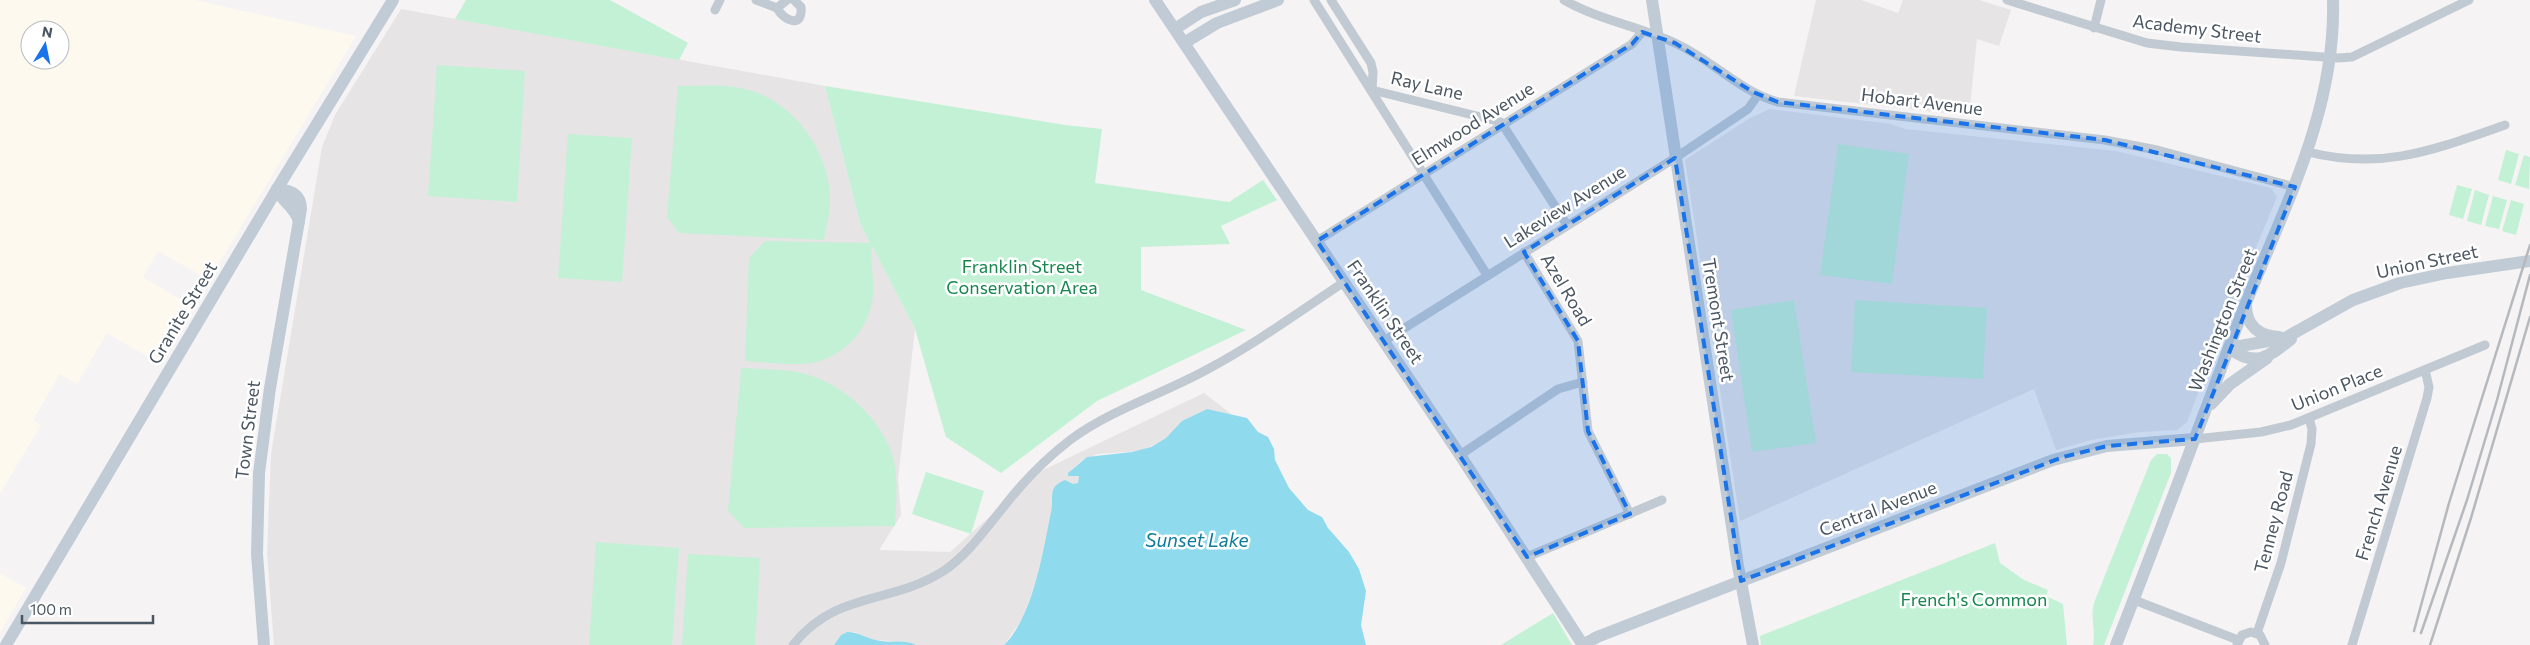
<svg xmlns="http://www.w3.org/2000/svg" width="2530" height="645" font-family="Commissioner,sans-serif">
	<rect width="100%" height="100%" fill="#f5f3f3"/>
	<g fill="#fdf9ef" fill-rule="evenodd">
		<path d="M 0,0 L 195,0 L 356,36 L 209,280 L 158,251 L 143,277 L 193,307 L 159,363 L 107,333 L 77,384 L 60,374 L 33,420 L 41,425 L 0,494 ZM 30,30 L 60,30 L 60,60 L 30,60 Z"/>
		<path d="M 0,573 L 26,588 L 0,633 Z"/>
	</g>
	<g fill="#e6e4e5">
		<path d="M 1816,0 L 1861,0 L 1898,13 L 1903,0 L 1979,0 L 2011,10 L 1999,46 L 1977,39 L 1969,116 L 1794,96 Z"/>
		<path d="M 401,9 L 825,86 L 860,223 L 915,329 L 898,479 L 901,515 L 879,550 L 950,552 L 1041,471 L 1204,393 L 1235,417 L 1207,409 L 1183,421 L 1166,438 L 1155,444 L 1140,451 L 1098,454 L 1082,460 L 1070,471 L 1072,475 L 1079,476 L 1078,483 L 1052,492 L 1052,509 L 1044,554 L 1038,577 L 1022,619 L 1004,645 L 916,645 L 908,642 L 873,640 L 855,632 L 847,632 L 841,635 L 834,645 L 274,645 L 267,554 L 271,454 L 322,147 L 335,115 Z"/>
		<path d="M 1770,109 L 1891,124 L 1905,129 L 2116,151 L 2271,188 L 2277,197 L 2230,310 L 2187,422 L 2177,430 L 2140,432 L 2091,440 L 2056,450 L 2034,389 L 1740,521 L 1685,160 L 1750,118 Z"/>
	</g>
	<g fill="#c3f1d5">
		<path d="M 466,0 L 610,0 L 688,43 L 679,60 L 455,19 Z"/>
		<path d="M 437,65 L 525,71 L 517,202 L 428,196 Z"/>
		<path d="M 678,86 C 704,86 730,83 755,92 C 798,107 831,156 830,202 C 830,214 826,228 824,240 L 679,233 L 667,217 Z"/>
		<path d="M 825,86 L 1065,125 L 1102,129 L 1095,183 L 1229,202 L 1263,180 L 1277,200 L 1221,226 L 1230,244 L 1141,247 L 1141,290 L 1246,330 L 1097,401 L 1001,473 L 946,437 L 915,329 L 872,246 C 870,261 874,277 873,293 C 871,323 852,349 823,360 C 800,368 769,362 745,361 L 749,258 L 765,241 L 870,243 L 860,223 Z"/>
		<path d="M 568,134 L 632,138 L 622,282 L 558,278 Z"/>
		<path d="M 1838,144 L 1909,154 L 1892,284 L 1820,275 Z"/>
		<path d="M 2506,150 L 2519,154 L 2511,184 L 2498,180 Z"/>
		<path d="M 2524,155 L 2530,157 L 2529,189 L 2515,185 Z"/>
		<path d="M 2457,185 L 2472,189 L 2463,219 L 2449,215 Z"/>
		<path d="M 2475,190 L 2489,195 L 2481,225 L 2467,221 Z"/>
		<path d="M 2493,196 L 2507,200 L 2499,229 L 2485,226 Z"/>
		<path d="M 2511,200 L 2524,204 L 2516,235 L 2502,231 Z"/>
		<path d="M 1794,300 L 1816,443 L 1752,452 L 1731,310 Z"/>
		<path d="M 1855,300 L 1987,308 L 1983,379 L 1851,372 Z"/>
		<path d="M 741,368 C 758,369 775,369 791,371 C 835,377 877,412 892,454 C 899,476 896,503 895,526 L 744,528 L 728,511 Z"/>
		<path d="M 2157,454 L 2167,454 L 2171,458 L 2171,473 L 2104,645 L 2093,645 C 2096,632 2090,618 2094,603 L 2151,460 Z"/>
		<path d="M 926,472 L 984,491 L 971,534 L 912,514 Z"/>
		<path d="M 596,542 L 679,548 L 672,645 L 589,645 Z"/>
		<path d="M 1995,543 L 2000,563 L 2024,580 L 2048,590 L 2046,596 L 2063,604 L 2067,645 L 1761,645 L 1760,636 Z"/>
		<path d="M 688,554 L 760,558 L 755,645 L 682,645 Z"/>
		<path d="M 1553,613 L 1572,645 L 1501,645 Z"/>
	</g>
	<g fill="#90daee">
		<path d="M 1207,409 L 1247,418 L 1258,432 L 1268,437 L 1274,449 L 1275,460 L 1289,488 L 1308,510 L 1322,517 L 1328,528 L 1349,552 L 1359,569 L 1366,591 L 1361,625 L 1366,645 L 1004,645 C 1033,616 1043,552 1051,512 C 1053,505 1051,496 1053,490 C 1055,485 1060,482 1065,480 L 1073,484 L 1078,483 L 1079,476 L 1068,476 L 1068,473 L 1087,457 L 1132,452 L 1151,447 L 1166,438 L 1182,421 Z"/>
		<path d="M 847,632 C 860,632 869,640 881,641 C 893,643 906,639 916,645 L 834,645 L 841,635 Z"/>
	</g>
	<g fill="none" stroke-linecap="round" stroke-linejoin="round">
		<g stroke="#c1cad2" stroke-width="9">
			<path d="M 756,0 L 777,8"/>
			<path d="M 787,0 L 777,8 C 784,21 803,29 801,7 L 794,0"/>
			<path d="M 1314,0 L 1487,275"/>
			<path d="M 1331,0 L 1371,63 L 1373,72 L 1372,90"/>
			<path d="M 1564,0 C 1599,20 1638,26 1675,43 C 1711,59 1739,91 1778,102 L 2105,140 L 2157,150 L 2295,187"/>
			<path d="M 2007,0 L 2147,43 L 2181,47 L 2338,58 L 2352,57 L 2469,0"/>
			<path d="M 715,10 L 720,0"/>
			<path d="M 2094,28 L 2101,0"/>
			<path d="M 1372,90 L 1501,122 L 1567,225"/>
			<path d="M 2308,152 C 2383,171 2436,149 2505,125"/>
			<path d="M 1317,241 L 1632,44 L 1642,32"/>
			<path d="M 1524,252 L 1578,341 L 1588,431 L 1630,514"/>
			<path d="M 1384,341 L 1675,158 L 1748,109 L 1758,95"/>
			<path d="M 2195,439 L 2261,432 L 2291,425 L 2485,345"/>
			<path d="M 1460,455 L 1558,389 L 1583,382"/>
			<path d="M 1527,557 L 1662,500"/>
			<path d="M 2134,600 L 2238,640"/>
			<path d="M 2257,633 L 2281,563 L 2311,444 L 2312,429 L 2309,418"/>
			<path d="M 793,645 C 836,590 892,605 945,570 C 968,554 984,531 1002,509 C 1022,483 1044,460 1070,440 C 1112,409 1163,394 1208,369 C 1255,344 1299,312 1344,282"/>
			<path d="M 2237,645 L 2242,635 L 2251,632 L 2260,635 L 2265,645"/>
			<path d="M 2352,645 L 2427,398 L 2429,387 L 2425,370"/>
		</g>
		<g stroke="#c1cbd6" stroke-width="12">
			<path d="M 1155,0 L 1460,455 L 1583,645"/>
			<path d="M 1652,0 L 1738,566 L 1753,645"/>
			<path d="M 1175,29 L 1201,12 L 1235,0"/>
			<path d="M 1184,43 L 1217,23 L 1278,0"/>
			<path d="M 277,189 C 282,202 296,207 299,222"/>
			<path d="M 2246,305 C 2246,326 2259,336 2279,337"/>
			<path d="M 2229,348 L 2285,338 L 2353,300 L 2400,283 L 2447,273 L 2530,261"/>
			<path d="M 2229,348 C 2255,368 2269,357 2291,339"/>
			<path d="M 2211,404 L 2230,384 L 2267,358"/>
			<path d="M 6,645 L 277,189 L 393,0"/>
			<path d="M 264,645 L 257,554 L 259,473 L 270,388 L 301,209 C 301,194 290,190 277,189"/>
			<path d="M 1583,645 L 1597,637 L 2053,460 L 2107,446 L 2195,439"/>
			<path d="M 2116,645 C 2159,535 2200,424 2242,313 C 2282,211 2336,113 2333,0"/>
		</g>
		<g stroke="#b5b8bd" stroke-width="2.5">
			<path d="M 2414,631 L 2449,503 L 2530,245"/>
			<path d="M 2421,633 L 2467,500 L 2497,400 L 2530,275"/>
			<path d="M 2430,645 L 2471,518 L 2530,317"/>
		</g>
	</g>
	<path fill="#1a73e8" fill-opacity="0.2" stroke="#1a73e8" stroke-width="4" stroke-dasharray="10 6" stroke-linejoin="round" d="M 1642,32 L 1675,43 L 1753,92 L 1778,102 L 2105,140 L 2295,187 L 2195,439 L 2107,446 L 2063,457 L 1741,581 L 1675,158 L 1524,252 L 1578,341 L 1588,431 L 1630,514 L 1527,557 L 1317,241 L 1632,44 Z"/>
	<g text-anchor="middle" stroke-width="5" stroke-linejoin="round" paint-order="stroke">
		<g font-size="18" fill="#4a5661" stroke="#fff">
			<text transform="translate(2197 29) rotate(7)" y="6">Academy Street</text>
			<text transform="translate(1427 86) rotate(13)" y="6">Ray Lane</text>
			<text transform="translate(1922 102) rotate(7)" y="6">Hobart Avenue</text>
			<text transform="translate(1473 124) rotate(-32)" y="6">Elmwood Avenue</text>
			<text transform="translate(1565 207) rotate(-32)" y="6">Lakeview Avenue</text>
			<text transform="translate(2427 262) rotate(-12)" y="6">Union Street</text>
			<text transform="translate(1566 290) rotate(59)" y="6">Azel Road</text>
			<text transform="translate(1385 312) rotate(56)" y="6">Franklin Street</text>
			<text transform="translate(183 313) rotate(-59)" y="6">Granite Street</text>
			<text transform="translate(1718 320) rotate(81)" y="6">Tremont Street</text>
			<text transform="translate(2223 320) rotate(-68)" y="6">Washington Street</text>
			<text transform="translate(2337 388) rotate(-22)" y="6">Union Place</text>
			<text transform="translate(248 430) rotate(-83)" y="6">Town Street</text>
			<text transform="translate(2379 503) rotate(-73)" y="6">French Avenue</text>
			<text transform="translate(1878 509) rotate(-21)" y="6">Central Avenue</text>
			<text transform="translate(2274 522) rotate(-75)" y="6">Tenney Road</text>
		</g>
		<g font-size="18" fill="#17864f" stroke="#fff">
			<text x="1022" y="273">Franklin Street<tspan x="1022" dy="21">Conservation Area</tspan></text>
			<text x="1974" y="606">French's Common</text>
		</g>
		<g font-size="19" font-style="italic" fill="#0c7c9b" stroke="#fff">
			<text x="1197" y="547">Sunset Lake</text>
		</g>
	</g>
	<g transform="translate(45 45) rotate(10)"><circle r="24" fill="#ffffff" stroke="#b7bbc0"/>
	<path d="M0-4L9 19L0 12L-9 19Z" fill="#1a73e8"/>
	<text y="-8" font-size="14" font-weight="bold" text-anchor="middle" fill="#4a5661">N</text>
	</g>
	<path d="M22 615v8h131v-8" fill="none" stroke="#4a5661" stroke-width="2.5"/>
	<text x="30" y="615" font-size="15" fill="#4a5661" stroke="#ffffff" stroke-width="4" paint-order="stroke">100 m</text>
</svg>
